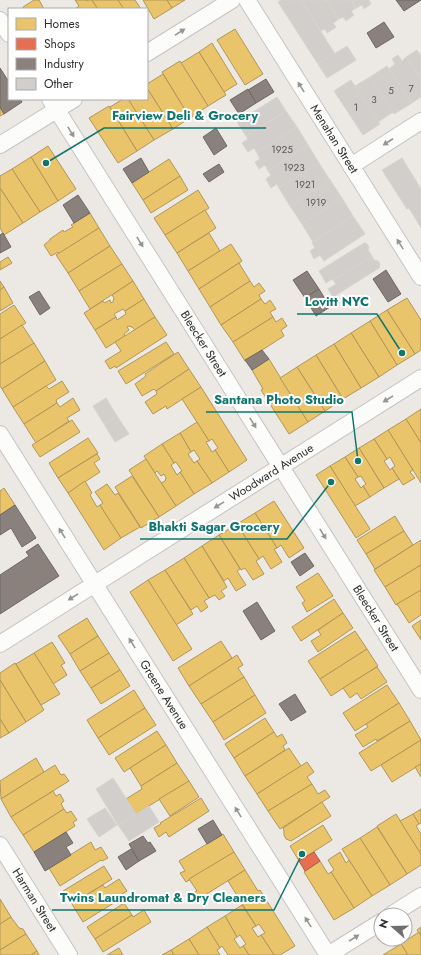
<svg xmlns="http://www.w3.org/2000/svg" width="421" height="955" font-family="Jost,sans-serif">
	<rect width="100%" height="100%" fill="#ece8e4"/>
	<g fill="#e9c46a" stroke="#b19758">
		<path d="M 34,0 L 39,0 L 44,9 L 24,9 L 23,7 Z"/>
		<path d="M 75,0 L 86,0 L 87,1 L 89,0 L 92,0 L 98,9 L 75,9 L 79,6 Z"/>
		<path d="M 92,0 L 118,0 L 124,9 L 98,9 Z"/>
		<path d="M 118,0 L 135,0 L 141,9 L 124,9 Z"/>
		<path d="M 143,0 L 167,0 L 172,8 L 154,19 Z"/>
		<path d="M 167,0 L 185,0 L 172,8 Z"/>
		<path d="M 235,29 L 263,74 L 245,85 L 217,40 Z"/>
		<path d="M 212,43 L 237,84 L 224,92 L 199,52 Z"/>
		<path d="M 199,52 L 226,95 L 208,106 L 181,63 Z"/>
		<path d="M 180,61 L 208,106 L 190,118 L 162,72 Z"/>
		<path d="M 163,74 L 190,118 L 173,129 L 147,88 L 147,84 Z"/>
		<path d="M 147,88 L 173,129 L 154,140 L 128,99 L 147,99 Z"/>
		<path d="M 123,99 L 128,99 L 154,140 L 137,151 L 110,107 Z"/>
		<path d="M 109,106 L 137,151 L 118,163 L 89,118 Z"/>
		<path d="M 0,107 L 4,114 L 0,116 Z"/>
		<path d="M 48,146 L 76,189 L 58,201 L 31,157 Z"/>
		<path d="M 31,157 L 58,201 L 40,212 L 12,169 Z"/>
		<path d="M 169,159 L 180,176 L 143,200 L 132,183 Z"/>
		<path d="M 12,169 L 40,212 L 23,223 L 0,188 L 0,176 Z"/>
		<path d="M 180,176 L 188,190 L 151,213 L 143,200 Z"/>
		<path d="M 0,188 L 23,223 L 4,235 L 0,228 Z"/>
		<path d="M 198,190 L 209,208 L 165,235 L 154,218 Z"/>
		<path d="M 205,210 L 216,228 L 177,253 L 165,235 Z"/>
		<path d="M 90,213 L 99,228 L 59,254 L 58,252 L 51,256 L 44,245 L 50,240 L 50,239 L 63,230 L 64,232 L 73,227 L 71,225 Z"/>
		<path d="M 99,228 L 110,246 L 68,273 L 56,255 Z"/>
		<path d="M 209,233 L 220,251 L 188,271 L 177,253 Z"/>
		<path d="M 231,244 L 242,261 L 199,289 L 188,271 Z"/>
		<path d="M 110,246 L 122,264 L 79,291 L 68,273 Z"/>
		<path d="M 8,257 L 12,263 L 0,270 L 0,262 Z"/>
		<path d="M 239,263 L 250,281 L 210,307 L 199,289 Z"/>
		<path d="M 122,264 L 133,281 L 90,309 L 79,291 Z"/>
		<path d="M 0,281 L 4,287 L 0,290 Z"/>
		<path d="M 133,281 L 144,299 L 125,311 L 123,309 L 114,314 L 116,317 L 95,330 L 84,313 L 103,301 L 104,303 L 110,300 L 111,303 L 113,302 L 114,298 L 112,295 Z"/>
		<path d="M 250,281 L 254,287 L 259,283 L 265,291 L 259,295 L 261,299 L 221,325 L 210,307 Z"/>
		<path d="M 4,287 L 13,303 L 0,311 L 0,290 Z"/>
		<path d="M 407,298 L 421,320 L 421,350 L 415,354 L 387,310 Z"/>
		<path d="M 144,299 L 155,317 L 135,330 L 132,327 L 129,326 L 127,327 L 129,330 L 124,334 L 125,336 L 106,348 L 95,330 L 116,317 L 117,320 L 126,314 L 125,311 Z"/>
		<path d="M 261,299 L 265,304 L 270,300 L 276,309 L 270,312 L 273,317 L 233,342 L 221,325 Z"/>
		<path d="M 14,305 L 26,323 L 0,339 L 0,314 Z"/>
		<path d="M 387,310 L 415,354 L 397,365 L 370,321 Z"/>
		<path d="M 155,317 L 167,335 L 116,368 L 115,366 L 110,369 L 105,361 L 121,351 L 115,342 Z"/>
		<path d="M 273,317 L 276,322 L 282,318 L 287,326 L 281,330 L 284,336 L 245,361 L 233,342 Z"/>
		<path d="M 370,321 L 397,365 L 379,377 L 351,333 Z"/>
		<path d="M 22,325 L 34,343 L 0,364 L 0,339 Z"/>
		<path d="M 351,333 L 379,377 L 361,388 L 334,344 Z"/>
		<path d="M 166,342 L 174,354 L 126,384 L 118,371 Z"/>
		<path d="M 34,343 L 45,361 L 2,389 L 0,386 L 0,364 Z"/>
		<path d="M 334,344 L 361,388 L 343,399 L 316,355 Z"/>
		<path d="M 178,352 L 189,369 L 156,391 L 154,389 L 142,396 L 135,384 L 146,376 L 145,374 Z"/>
		<path d="M 316,355 L 343,399 L 325,411 L 297,367 Z"/>
		<path d="M 269,359 L 308,422 L 289,434 L 261,390 L 263,389 L 252,370 Z"/>
		<path d="M 45,361 L 56,380 L 13,407 L 2,389 Z"/>
		<path d="M 297,367 L 325,411 L 308,422 L 280,378 Z"/>
		<path d="M 189,369 L 201,387 L 167,409 L 166,406 L 153,414 L 145,402 L 157,394 L 156,391 Z"/>
		<path d="M 62,381 L 69,392 L 56,400 L 57,403 L 24,424 L 13,407 L 46,386 L 49,389 Z"/>
		<path d="M 201,387 L 247,460 L 229,472 L 215,450 L 218,448 L 212,439 L 209,441 L 182,399 Z"/>
		<path d="M 73,398 L 80,410 L 67,418 L 69,421 L 36,443 L 24,424 L 57,403 L 60,407 Z"/>
		<path d="M 421,409 L 421,443 L 406,419 Z"/>
		<path d="M 406,419 L 421,443 L 421,483 L 388,430 Z"/>
		<path d="M 72,420 L 80,432 L 40,457 L 32,445 Z"/>
		<path d="M 197,422 L 209,441 L 206,442 L 212,452 L 215,450 L 229,472 L 212,483 L 197,461 L 200,459 L 194,450 L 191,452 L 180,433 Z"/>
		<path d="M 388,430 L 413,470 L 410,472 L 415,478 L 403,485 L 392,468 L 395,466 L 390,457 L 387,459 L 374,439 Z"/>
		<path d="M 180,433 L 191,452 L 188,454 L 194,463 L 197,461 L 212,483 L 194,494 L 180,472 L 182,471 L 176,462 L 174,463 L 162,444 Z"/>
		<path d="M 88,438 L 98,453 L 58,478 L 49,463 Z"/>
		<path d="M 374,439 L 387,459 L 384,461 L 390,470 L 392,468 L 399,479 L 384,488 L 359,448 Z"/>
		<path d="M 162,444 L 174,463 L 171,465 L 177,475 L 180,472 L 194,494 L 176,506 L 161,483 L 165,481 L 166,478 L 164,474 L 161,476 L 157,471 L 155,473 L 144,456 Z"/>
		<path d="M 359,448 L 384,488 L 370,497 L 363,486 L 366,484 L 361,476 L 358,477 L 345,457 Z"/>
		<path d="M 97,454 L 100,459 L 94,463 L 100,472 L 68,493 L 58,478 Z"/>
		<path d="M 345,457 L 358,477 L 355,479 L 361,488 L 363,486 L 370,497 L 355,506 L 330,466 Z"/>
		<path d="M 146,459 L 176,506 L 159,517 L 129,470 Z"/>
		<path d="M 330,466 L 370,529 L 356,538 L 316,475 Z"/>
		<path d="M 132,476 L 159,517 L 141,528 L 115,487 Z"/>
		<path d="M 85,481 L 92,493 L 90,495 L 97,507 L 100,505 L 121,538 L 104,550 L 68,493 Z"/>
		<path d="M 107,484 L 115,495 L 118,493 L 140,527 L 121,538 L 100,505 L 103,503 L 95,492 Z"/>
		<path d="M 4,488 L 15,505 L 0,515 L 0,491 Z"/>
		<path d="M 274,501 L 304,548 L 289,558 L 281,545 L 277,548 L 255,513 Z"/>
		<path d="M 255,513 L 277,548 L 274,549 L 282,562 L 271,569 L 263,556 L 259,559 L 237,524 Z"/>
		<path d="M 395,516 L 404,531 L 366,554 L 357,540 Z"/>
		<path d="M 237,524 L 259,559 L 256,561 L 264,574 L 253,580 L 245,568 L 241,570 L 219,535 Z"/>
		<path d="M 404,531 L 413,545 L 375,569 L 366,554 Z"/>
		<path d="M 219,535 L 240,569 L 237,571 L 246,585 L 236,591 L 228,578 L 224,581 L 202,546 Z"/>
		<path d="M 421,540 L 421,565 L 385,587 L 374,570 Z"/>
		<path d="M 202,546 L 227,587 L 221,591 L 225,596 L 219,600 L 215,595 L 209,598 L 184,558 Z"/>
		<path d="M 184,558 L 209,598 L 204,601 L 208,607 L 201,612 L 197,606 L 191,610 L 165,570 Z"/>
		<path d="M 421,565 L 421,590 L 396,605 L 385,587 Z"/>
		<path d="M 165,570 L 193,614 L 176,625 L 148,580 Z"/>
		<path d="M 318,573 L 333,596 L 307,612 L 302,603 L 305,601 L 296,587 Z"/>
		<path d="M 148,580 L 192,649 L 173,661 L 130,592 Z"/>
		<path d="M 421,590 L 421,615 L 409,623 L 397,604 Z"/>
		<path d="M 334,599 L 343,613 L 301,641 L 292,627 Z"/>
		<path d="M 343,613 L 353,628 L 318,652 L 311,641 L 321,635 L 318,630 Z"/>
		<path d="M 87,618 L 98,636 L 70,654 L 58,636 Z"/>
		<path d="M 421,620 L 421,640 L 412,626 Z"/>
		<path d="M 355,631 L 367,649 L 320,679 L 308,661 Z"/>
		<path d="M 98,636 L 109,653 L 80,671 L 70,654 Z"/>
		<path d="M 221,641 L 232,658 L 189,686 L 178,668 Z"/>
		<path d="M 52,642 L 65,663 L 61,665 L 67,675 L 53,684 L 34,653 Z"/>
		<path d="M 367,649 L 378,666 L 331,696 L 320,679 Z"/>
		<path d="M 34,653 L 60,694 L 41,705 L 16,664 Z"/>
		<path d="M 109,653 L 120,670 L 91,688 L 80,671 Z"/>
		<path d="M 237,655 L 243,665 L 238,668 L 244,677 L 201,704 L 189,686 Z"/>
		<path d="M 15,663 L 44,710 L 26,722 L 0,680 L 0,673 Z"/>
		<path d="M 377,667 L 387,682 L 361,699 L 357,693 L 350,698 L 343,688 Z"/>
		<path d="M 120,670 L 130,686 L 101,704 L 91,688 Z"/>
		<path d="M 244,677 L 255,695 L 213,722 L 201,704 Z"/>
		<path d="M 0,680 L 26,722 L 9,733 L 0,719 Z"/>
		<path d="M 387,685 L 399,703 L 355,731 L 343,713 Z"/>
		<path d="M 134,690 L 145,708 L 98,738 L 87,720 Z"/>
		<path d="M 255,695 L 266,713 L 224,740 L 213,722 Z"/>
		<path d="M 399,703 L 410,721 L 377,741 L 376,739 L 363,747 L 355,735 L 368,727 L 366,724 Z"/>
		<path d="M 145,708 L 156,725 L 109,755 L 98,738 Z"/>
		<path d="M 265,718 L 274,732 L 234,758 L 225,744 Z"/>
		<path d="M 0,719 L 9,733 L 0,738 Z"/>
		<path d="M 410,721 L 421,740 L 371,771 L 359,753 Z"/>
		<path d="M 157,731 L 166,745 L 124,772 L 115,758 Z"/>
		<path d="M 274,732 L 277,737 L 282,734 L 287,743 L 283,746 L 285,750 L 245,776 L 234,758 Z"/>
		<path d="M 421,740 L 421,764 L 392,782 L 381,765 Z"/>
		<path d="M 166,745 L 177,763 L 141,786 L 130,768 Z"/>
		<path d="M 289,748 L 301,766 L 257,794 L 245,776 Z"/>
		<path d="M 36,758 L 44,772 L 1,799 L 0,781 Z"/>
		<path d="M 307,762 L 314,772 L 307,777 L 312,784 L 268,811 L 257,794 Z"/>
		<path d="M 177,763 L 189,781 L 136,814 L 126,799 L 142,789 L 141,786 Z"/>
		<path d="M 421,764 L 421,777 L 415,767 Z"/>
		<path d="M 55,765 L 61,775 L 64,774 L 69,781 L 11,817 L 1,799 Z"/>
		<path d="M 189,781 L 199,797 L 170,816 L 159,799 Z"/>
		<path d="M 312,784 L 318,794 L 325,790 L 330,797 L 280,829 L 268,811 Z"/>
		<path d="M 53,791 L 56,796 L 60,794 L 64,801 L 61,804 L 64,809 L 23,835 L 11,817 Z"/>
		<path d="M 201,798 L 209,811 L 169,837 L 166,832 L 159,837 L 154,828 L 161,824 L 160,823 Z"/>
		<path d="M 322,802 L 331,816 L 291,841 L 286,839 L 284,835 L 284,831 L 283,828 Z"/>
		<path d="M 64,809 L 67,813 L 71,811 L 77,820 L 73,822 L 75,826 L 34,852 L 23,835 Z"/>
		<path d="M 421,809 L 421,823 L 419,824 L 413,814 Z"/>
		<path d="M 396,814 L 421,854 L 421,865 L 407,874 L 377,826 Z"/>
		<path d="M 413,814 L 419,824 L 416,826 L 421,834 L 421,854 L 400,821 Z"/>
		<path d="M 323,825 L 332,840 L 299,861 L 290,846 Z"/>
		<path d="M 377,827 L 407,874 L 390,885 L 360,838 Z"/>
		<path d="M 223,834 L 234,852 L 186,882 L 180,873 L 185,871 L 179,861 Z"/>
		<path d="M 360,838 L 390,885 L 372,896 L 342,849 Z"/>
		<path d="M 91,842 L 95,850 L 101,847 L 108,858 L 102,861 L 101,860 L 60,886 L 49,868 Z"/>
		<path d="M 234,852 L 245,870 L 197,900 L 193,893 L 197,891 L 189,879 Z"/>
		<path d="M 340,852 L 346,863 L 349,860 L 372,896 L 354,908 L 331,872 L 334,870 L 328,860 Z"/>
		<path d="M 320,861 L 328,874 L 331,872 L 354,908 L 334,920 L 304,872 Z"/>
		<path d="M 104,866 L 112,879 L 72,904 L 63,891 Z"/>
		<path d="M 245,870 L 258,891 L 260,890 L 295,946 L 280,955 L 274,955 L 261,935 L 265,933 L 259,924 L 256,926 L 228,881 Z"/>
		<path d="M 119,879 L 127,891 L 112,900 L 114,903 L 83,922 L 72,904 L 103,885 L 105,888 Z"/>
		<path d="M 0,899 L 11,917 L 0,924 Z"/>
		<path d="M 124,903 L 132,915 L 95,939 L 87,927 Z"/>
		<path d="M 242,905 L 256,926 L 252,928 L 258,937 L 261,935 L 274,955 L 249,955 L 243,946 L 246,944 L 240,935 L 237,937 L 225,916 Z"/>
		<path d="M 144,910 L 151,922 L 103,952 L 95,939 L 132,915 L 133,917 Z"/>
		<path d="M 225,916 L 237,937 L 234,939 L 240,948 L 243,946 L 249,955 L 228,955 L 222,946 L 220,948 L 207,927 Z"/>
		<path d="M 11,917 L 19,928 L 23,929 L 26,934 L 0,950 L 0,924 Z"/>
		<path d="M 207,927 L 220,948 L 217,950 L 220,955 L 199,955 L 189,939 Z"/>
		<path d="M 421,927 L 421,936 L 417,930 Z"/>
		<path d="M 419,932 L 421,936 L 421,955 L 408,955 L 401,944 Z"/>
		<path d="M 26,934 L 37,951 L 31,955 L 0,955 L 0,950 Z"/>
		<path d="M 189,939 L 199,955 L 174,955 L 171,950 Z"/>
		<path d="M 401,944 L 408,955 L 383,955 Z"/>
		<path d="M 119,948 L 123,955 L 107,955 Z"/>
		<path d="M 171,950 L 174,955 L 162,955 Z"/>
		<path d="M 37,951 L 39,955 L 31,955 Z"/>
	</g>
	<path fill="#e76f51" stroke="#b05c46" d="M 314,852 L 320,861 L 305,871 L 299,861 Z"/>
	<g fill="#8a817c" stroke="#6e6865">
		<path d="M 396,0 L 421,0 L 404,11 Z"/>
		<path d="M 384,22 L 394,37 L 376,48 L 367,33 Z"/>
		<path d="M 0,68 L 9,82 L 9,99 L 20,99 L 22,102 L 4,114 L 0,107 Z"/>
		<path d="M 266,79 L 274,92 L 256,103 L 248,90 Z"/>
		<path d="M 248,89 L 256,103 L 239,114 L 230,100 Z"/>
		<path d="M 216,128 L 227,146 L 214,155 L 203,137 Z"/>
		<path d="M 141,158 L 149,172 L 132,183 L 123,169 Z"/>
		<path d="M 219,164 L 224,172 L 209,182 L 203,174 Z"/>
		<path d="M 78,195 L 90,213 L 74,223 L 63,205 Z"/>
		<path d="M 3,233 L 11,247 L 0,253 L 0,235 Z"/>
		<path d="M 386,270 L 401,294 L 388,302 L 373,279 Z"/>
		<path d="M 307,271 L 319,289 L 305,298 L 293,280 Z"/>
		<path d="M 319,289 L 330,307 L 316,316 L 305,298 Z"/>
		<path d="M 39,291 L 50,308 L 40,315 L 29,297 Z"/>
		<path d="M 262,350 L 269,359 L 252,370 L 245,360 Z"/>
		<path d="M 15,505 L 36,538 L 22,547 L 11,528 L 0,535 L 0,515 Z"/>
		<path d="M 38,544 L 59,576 L 0,614 L 0,575 L 29,556 L 26,552 Z"/>
		<path d="M 305,553 L 314,566 L 300,576 L 291,562 Z"/>
		<path d="M 257,602 L 275,631 L 261,640 L 243,611 Z"/>
		<path d="M 295,694 L 306,712 L 291,721 L 279,704 Z"/>
		<path d="M 213,820 L 222,835 L 207,844 L 198,829 Z"/>
		<path d="M 66,832 L 73,843 L 66,847 L 71,855 L 45,871 L 34,852 Z"/>
		<path d="M 143,836 L 148,843 L 150,842 L 156,851 L 139,861 L 129,844 Z"/>
		<path d="M 131,849 L 139,861 L 126,870 L 118,857 Z"/>
	</g>
	<g fill="#d1cecb" stroke="#d7d4d0">
		<path d="M 281,0 L 301,0 L 335,54 L 318,64 L 278,2 Z"/>
		<path d="M 301,0 L 326,0 L 339,19 L 333,23 L 336,27 L 327,33 L 325,29 L 321,31 Z"/>
		<path d="M 326,0 L 351,0 L 356,8 L 351,11 L 354,15 L 346,21 L 343,17 L 339,19 Z"/>
		<path d="M 351,0 L 369,0 L 371,4 L 364,9 L 362,5 L 356,8 Z"/>
		<path d="M 347,46 L 356,60 L 327,78 L 318,64 Z"/>
		<path d="M 417,50 L 421,56 L 421,79 L 406,57 Z"/>
		<path d="M 398,55 L 402,61 L 406,57 L 421,79 L 421,97 L 412,103 L 389,69 L 395,64 L 392,59 Z"/>
		<path d="M 387,66 L 412,103 L 394,114 L 370,77 Z"/>
		<path d="M 370,77 L 393,112 L 378,122 L 355,86 Z"/>
		<path d="M 351,80 L 380,124 L 363,135 L 334,91 Z"/>
		<path d="M 277,97 L 286,111 L 246,136 L 237,122 Z"/>
		<path d="M 286,111 L 297,127 L 257,153 L 254,148 L 248,152 L 242,143 L 248,139 L 246,136 Z"/>
		<path d="M 297,127 L 308,145 L 268,171 L 265,165 L 259,169 L 255,162 L 260,159 L 257,153 Z"/>
		<path d="M 308,145 L 319,163 L 279,188 L 277,184 L 271,188 L 266,179 L 271,175 L 268,171 Z"/>
		<path d="M 402,158 L 421,189 L 421,228 L 409,208 L 407,209 L 382,170 Z"/>
		<path d="M 319,163 L 330,180 L 290,206 L 279,188 Z"/>
		<path d="M 330,180 L 342,198 L 302,224 L 290,206 Z"/>
		<path d="M 342,198 L 353,216 L 313,242 L 302,224 Z"/>
		<path d="M 353,216 L 365,234 L 324,261 L 320,255 L 314,259 L 310,251 L 315,248 L 312,243 Z"/>
		<path d="M 364,243 L 366,243 L 369,247 L 368,250 L 372,256 L 333,280 L 332,279 L 326,283 L 319,271 Z"/>
		<path d="M 372,256 L 374,260 L 378,261 L 380,264 L 379,268 L 333,297 L 328,289 L 336,284 L 333,280 Z"/>
		<path d="M 106,398 L 117,416 L 104,424 L 93,406 Z"/>
		<path d="M 117,416 L 129,434 L 115,442 L 104,424 Z"/>
		<path d="M 113,778 L 136,814 L 118,825 L 96,789 Z"/>
		<path d="M 149,806 L 159,822 L 129,841 L 118,825 Z"/>
		<path d="M 105,808 L 117,825 L 99,837 L 87,819 Z"/>
	</g>
	<g fill="none" stroke-linecap="round" stroke-linejoin="round">
		<g stroke="#c5c4c5" stroke-width="18">
			<g id="minor">
				<path id="s1" d="M 247,0 L 421,277"/>
				<path d="M 0,20 L 9,34"/>
				<path d="M 147,53 L 232,0"/>
				<path id="s2" d="M 50,99 L 421,690"/>
				<path d="M 0,145 L 74,99"/>
				<path d="M 351,166 L 421,121"/>
				<path id="s3" d="M 0,434 L 328,955"/>
				<path id="s4" d="M 0,644 L 421,378"/>
				<path id="s5" d="M 0,845 L 69,955"/>
				<path d="M 391,915 L 421,896"/>
				<path d="M 328,955 L 381,922"/>
			</g>
		</g>
		<use href="#minor" stroke="#fcfcfb" stroke-width="16"/>
	</g>
	<defs><path id="oneway-solid" d="M-6-.8H1V-3.2L6.5 0L1 3.2V.8H-6Z"/></defs>
	<g fill="#959594">
		<use href="#oneway-solid" transform="translate(180 32) rotate(-32)"/>
		<use href="#oneway-solid" transform="translate(301 87) rotate(-122)"/>
		<use href="#oneway-solid" transform="translate(71 132) rotate(58)"/>
		<use href="#oneway-solid" transform="translate(388 142) rotate(147)"/>
		<use href="#oneway-solid" transform="translate(140 242) rotate(58)"/>
		<use href="#oneway-solid" transform="translate(400 244) rotate(-122)"/>
		<use href="#oneway-solid" transform="translate(388 399) rotate(148)"/>
		<use href="#oneway-solid" transform="translate(253 423) rotate(58)"/>
		<use href="#oneway-solid" transform="translate(219 505) rotate(148)"/>
		<use href="#oneway-solid" transform="translate(62 533) rotate(-122)"/>
		<use href="#oneway-solid" transform="translate(323 534) rotate(58)"/>
		<use href="#oneway-solid" transform="translate(73 597) rotate(148)"/>
		<use href="#oneway-solid" transform="translate(132 643) rotate(-122)"/>
		<use href="#oneway-solid" transform="translate(238 812) rotate(-122)"/>
		<use href="#oneway-solid" transform="translate(308 922) rotate(-122)"/>
		<use href="#oneway-solid" transform="translate(354 938) rotate(-32)"/>
	</g>
	<g text-anchor="middle" stroke-width="4" stroke-linejoin="round" paint-order="stroke">
		<g font-size="10" fill="#585857">
			<text x="411" y="92">7</text>
			<text x="391" y="94">5</text>
			<text x="374" y="103">3</text>
			<text x="356" y="111">1</text>
			<text x="282" y="153">1925</text>
			<text x="294" y="171">1923</text>
			<text x="305" y="188">1921</text>
			<text x="316" y="206">1919</text>
		</g>
		<g font-size="12" fill="#2e2e2e" stroke="#fff">
			<text dy="4" stroke="none"><textPath href="#s1" startOffset="164">Menahan Street</textPath></text>
			<text dy="4" stroke="none"><textPath href="#s2" startOffset="289">Bleecker Street</textPath></text>
			<text dy="4" stroke="none"><textPath href="#s4" startOffset="321">Woodward Avenue</textPath></text>
			<text dy="4" stroke="none"><textPath href="#s2" startOffset="613">Bleecker Street</textPath></text>
			<text dy="4" stroke="none"><textPath href="#s3" startOffset="308">Greene Avenue</textPath></text>
			<text dy="4" stroke="none"><textPath href="#s5" startOffset="65">Harman Street</textPath></text>
		</g>
	</g>
	<path fill="none" stroke="#0f766e" stroke-width="1.5" d="M46 163L104 128H266M402 353L377 314H297M358 461L352 412H206M331 482L287 539H140M302 854L274 910H52"/>
	<g fill="#0f766e" stroke="#fff" stroke-width="1.5">
		<circle cx="46" cy="163" r="4"/>
		<circle cx="402" cy="353" r="4"/>
		<circle cx="358" cy="461" r="4"/>
		<circle cx="331" cy="482" r="4"/>
		<circle cx="302" cy="854" r="4"/>
	</g>
	<g font-size="13" text-anchor="middle" font-weight="bold" fill="#0f766e" stroke="#fff" stroke-width="4" stroke-linejoin="round" paint-order="stroke">
		<text x="185" y="120">Fairview Deli &amp; Grocery</text>
		<text x="337" y="306">Lovitt NYC</text>
		<text x="279" y="404">Santana Photo Studio</text>
		<text x="214" y="531">Bhakti Sagar Grocery</text>
		<text x="163" y="902">Twins Laundromat &amp; Dry Cleaners</text>
	</g>
	<rect x="8" y="8" width="140" height="92" fill="#ffffff" stroke="#ababab"/>
	<rect x="16" y="18" width="20" height="12" fill="#e9c46a" stroke="#ababab"/>
	<text x="44" y="28" font-size="12" fill="#2e2e2e">Homes</text>
	<rect x="16" y="38" width="20" height="12" fill="#e76f51" stroke="#ababab"/>
	<text x="44" y="48" font-size="12" fill="#2e2e2e">Shops</text>
	<rect x="16" y="58" width="20" height="12" fill="#8a817c" stroke="#ababab"/>
	<text x="44" y="68" font-size="12" fill="#2e2e2e">Industry</text>
	<rect x="16" y="78" width="20" height="12" fill="#d1cecb" stroke="#ababab"/>
	<text x="44" y="88" font-size="12" fill="#2e2e2e">Other</text>
	<g transform="translate(393 927) rotate(290)"><circle r="19" fill="#ffffff" stroke="#ababab"/>
	<path d="M0-3L7 15L0 10L-7 15Z" fill="#706f6e"/>
	<text y="-6" font-size="11" font-weight="bold" text-anchor="middle" fill="#2e2e2e">N</text>
	</g>
</svg>
